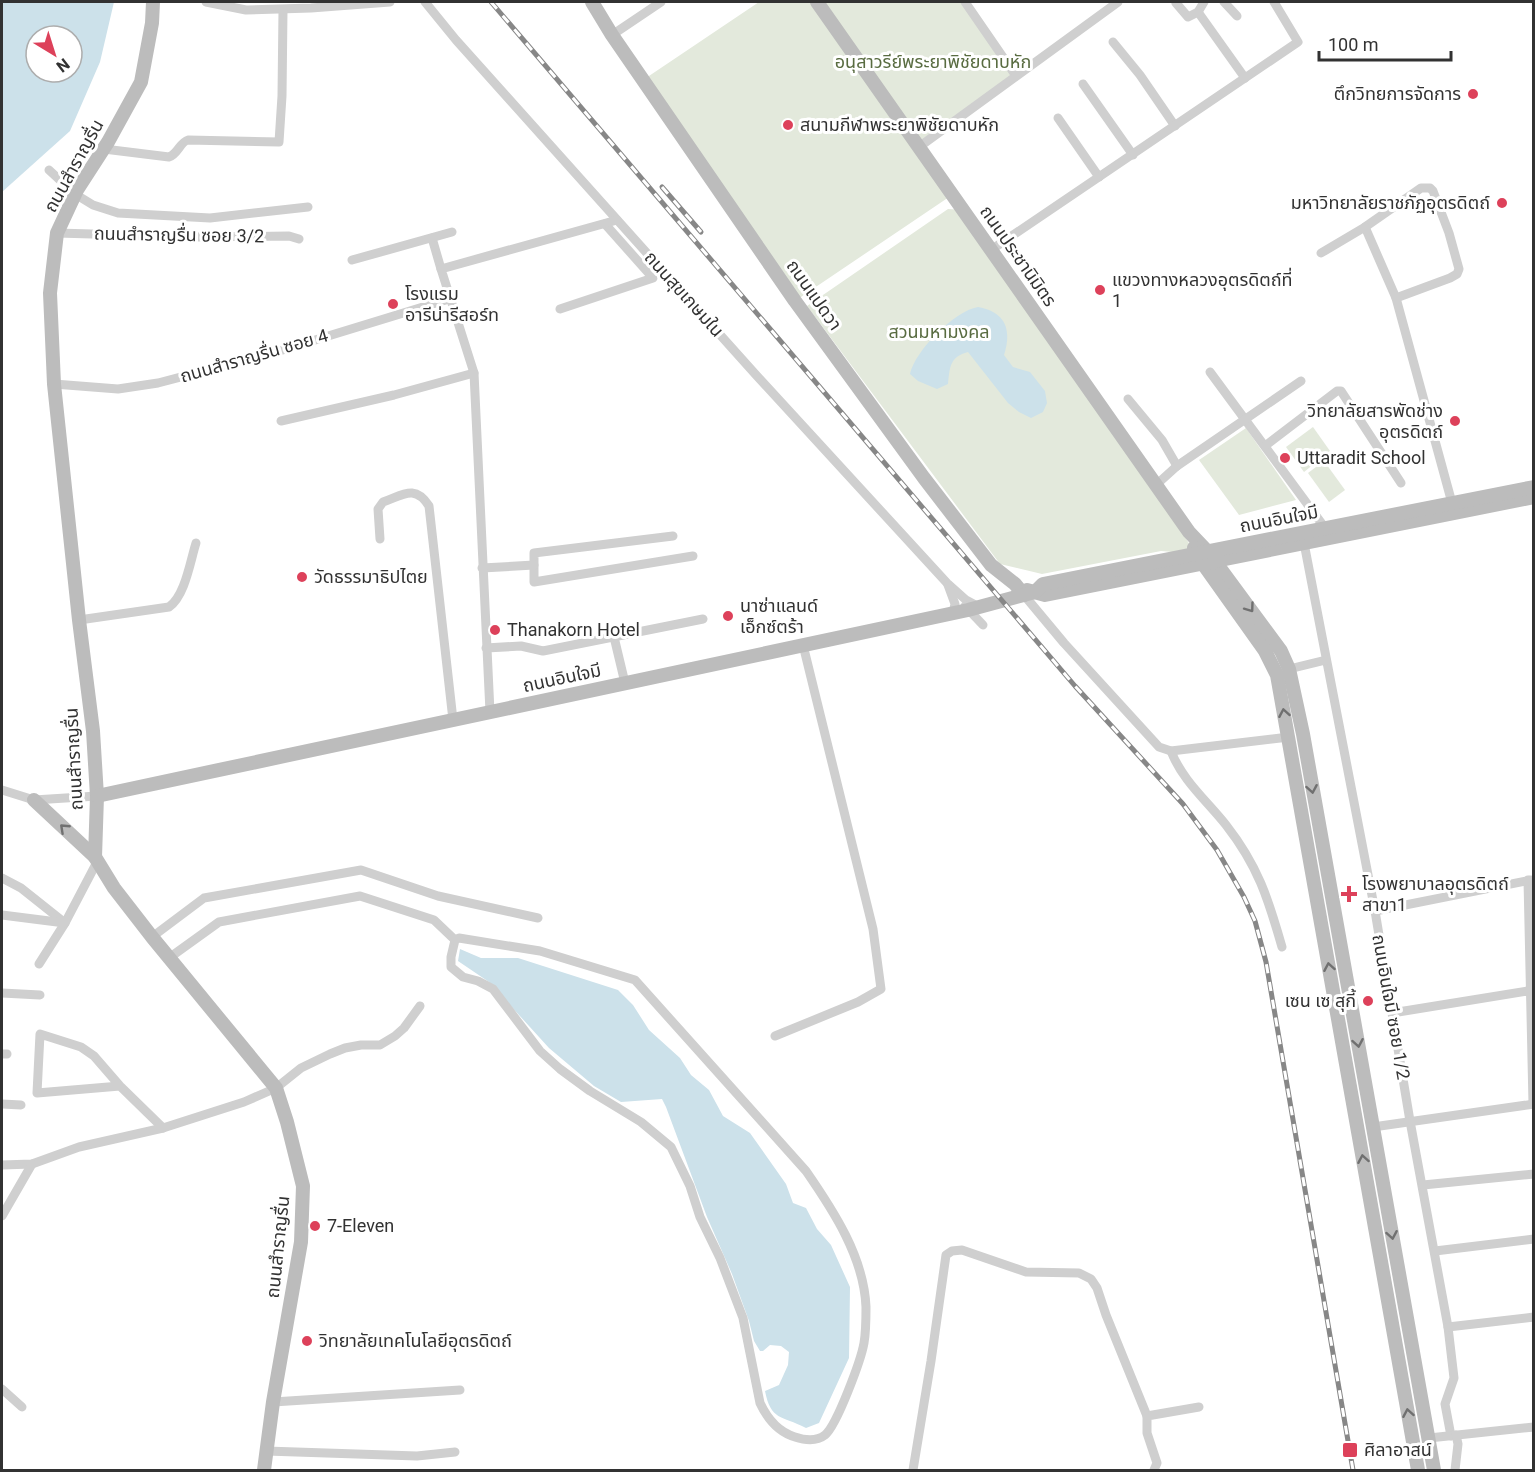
<svg xmlns="http://www.w3.org/2000/svg" width="1535" height="1472" font-family="Roboto,'Noto Sans Thai',sans-serif">
	<rect width="100%" height="100%" fill="#fff"/>
	<g fill="#e3e9dc">
		<path d="M 759,2 L 965,2 L 1016,76 L 919,147 L 952,195 L 795,301 L 643,80 Z"/>
		<path d="M 948,209 L 963,210 L 1088,388 L 1196,554 L 1161,551 L 1042,574 L 1000,564 L 807,306 Z"/>
		<path d="M 1313,427 L 1330,451 L 1304,472 L 1286,447 Z"/>
		<path d="M 1246,428 L 1296,500 L 1239,515 L 1199,460 Z"/>
		<path d="M 1324,461 L 1345,490 L 1329,502 L 1308,473 Z"/>
	</g>
	<g fill="#cce1ea" fill-rule="evenodd">
		<path d="M 2,2 L 114,2 L 100,62 L 70,131 L 2,192 ZM 36,36 L 72,36 L 72,72 L 36,72 Z"/>
		<path d="M 978,307 C 1006,312 1012,330 1004,355 L 1013,367 L 1030,372 L 1045,391 L 1047,403 L 1043,412 L 1031,418 L 1019,412 L 1008,403 L 968,352 C 950,357 950,366 948,384 L 937,389 L 918,381 L 910,374 C 915,351 954,311 978,307 Z"/>
		<path d="M 460,949 L 481,958 L 518,958 L 618,990 L 633,1005 L 649,1030 L 680,1058 L 691,1075 L 709,1090 L 723,1116 L 750,1133 L 786,1184 L 793,1203 L 806,1208 L 817,1229 L 831,1245 L 850,1287 L 849,1358 L 819,1423 L 806,1428 C 781,1415 771,1421 765,1391 L 779,1385 L 788,1365 L 789,1352 L 781,1346 L 770,1345 L 763,1351 L 760,1351 L 754,1341 L 749,1321 L 732,1274 L 707,1217 L 666,1107 L 662,1099 L 621,1102 L 594,1086 L 549,1048 L 489,982 L 458,961 Z"/>
	</g>
	<g fill="none" stroke-linecap="round" stroke-linejoin="round">
		<g stroke="#cfcfcf" stroke-width="9">
			<path d="M 206,2 L 246,10 L 311,8 L 390,2"/>
			<path d="M 425,2 L 456,40 L 757,376 L 947,583 L 966,600 L 979,607"/>
			<path d="M 965,2 L 1016,76"/>
			<path d="M 1177,2 L 1176,3 L 1188,17 L 1198,12 L 1204,2"/>
			<path d="M 1224,2 L 1237,16"/>
			<path d="M 1198,12 L 1245,78"/>
			<path d="M 612,35 L 661,2"/>
			<path d="M 1113,42 L 1140,75 L 1175,126"/>
			<path d="M 1083,84 L 1133,155"/>
			<path d="M 1058,118 L 1099,177"/>
			<path d="M 919,147 L 1118,2"/>
			<path d="M 104,149 L 169,157 C 178,154 180,142 188,140 L 279,142 L 282,96 L 283,10"/>
			<path d="M 49,170 L 75,194 L 93,205 L 118,213 L 210,218 L 308,207"/>
			<path d="M 1365,227 L 1421,188 L 1430,188 L 1433,191 L 1449,233 L 1459,269 L 1457,274 L 1450,278 L 1396,298"/>
			<path d="M 57,233 L 196,237 L 289,236 L 299,239"/>
			<path d="M 432,238 L 441,269"/>
			<path d="M 991,250 L 1298,42 L 1274,2"/>
			<path d="M 1321,253 L 1365,227 L 1396,298 L 1452,503"/>
			<path d="M 352,260 L 452,232"/>
			<path d="M 560,309 L 653,278 L 605,224"/>
			<path d="M 1210,372 L 1325,528"/>
			<path d="M 54,384 L 118,389 L 158,383 L 276,352 L 449,299"/>
			<path d="M 1128,399 L 1162,440 L 1177,466"/>
			<path d="M 281,421 L 394,395 L 474,373"/>
			<path d="M 1265,446 L 1337,391 L 1341,391 L 1401,483"/>
			<path d="M 1156,485 L 1177,466 L 1301,381"/>
			<path d="M 673,536 L 534,553 L 534,582 L 693,556"/>
			<path d="M 380,539 L 378,509 L 383,502 C 403,495 415,484 429,506 L 453,720"/>
			<path d="M 1304,543 L 1375,911 L 1410,1121 L 1448,1327 L 1454,1378 L 1445,1404 L 1451,1436"/>
			<path d="M 482,568 L 534,565"/>
			<path d="M 948,585 L 955,604 L 953,613"/>
			<path d="M 1024,595 L 1064,643 L 1159,747 L 1171,751 L 1289,737"/>
			<path d="M 965,606 L 983,625"/>
			<path d="M 79,620 L 169,607 C 185,596 190,562 196,543"/>
			<path d="M 614,637 L 625,683"/>
			<path d="M 486,648 L 521,646 L 543,651 L 703,619"/>
			<path d="M 1289,669 L 1326,660"/>
			<path d="M 490,712 L 474,373 L 441,269 L 617,220"/>
			<path d="M 1171,751 C 1182,780 1207,801 1226,825 C 1258,866 1268,898 1282,947"/>
			<path d="M 2,790 L 34,800 L 97,796"/>
			<path d="M 2,878 L 21,888 L 65,923 L 39,964"/>
			<path d="M 1528,880 L 1533,1104"/>
			<path d="M 1375,911 L 1531,880"/>
			<path d="M 2,915 L 65,923 L 97,862"/>
			<path d="M 152,937 L 204,898 L 361,870 L 438,896 L 538,918"/>
			<path d="M 459,938 L 540,951 L 635,980 L 806,1171 C 833,1210 864,1257 866,1307 C 866,1318 866,1332 864,1343 C 861,1360 837,1425 825,1435 C 816,1442 804,1440 795,1437 C 778,1432 767,1418 760,1403 L 743,1318 L 720,1258 L 700,1217 L 690,1186 L 671,1147 L 641,1122 L 590,1091 L 560,1069 L 540,1051 L 493,989 L 478,981 L 463,977 L 451,967 L 451,957 L 455,940 Z"/>
			<path d="M 169,958 L 219,922 L 360,896 L 434,920 L 455,940"/>
			<path d="M 2,993 L 40,995"/>
			<path d="M 1392,1013 L 1534,990"/>
			<path d="M 775,1036 L 858,1002 L 881,989 L 873,929 L 803,645"/>
			<path d="M 2,1054 L 7,1054"/>
			<path d="M 120,1086 L 37,1093 L 40,1034 L 81,1047 L 94,1056 L 120,1086 L 163,1128"/>
			<path d="M 2,1104 L 21,1105"/>
			<path d="M 1373,1127 L 1534,1104"/>
			<path d="M 2,1165 L 32,1164 L 79,1147 L 163,1128 L 244,1102 L 276,1088 L 301,1068 L 330,1054 L 345,1048 L 361,1045 L 380,1045 L 395,1036 L 404,1028 L 420,1006"/>
			<path d="M 1423,1185 L 1534,1174"/>
			<path d="M 2,1216 L 32,1164"/>
			<path d="M 1435,1251 L 1534,1239"/>
			<path d="M 1448,1327 L 1534,1317"/>
			<path d="M 2,1389 L 22,1407"/>
			<path d="M 273,1402 L 460,1390"/>
			<path d="M 1429,1438 L 1534,1427"/>
			<path d="M 266,1451 L 417,1456 L 455,1452"/>
			<path d="M 913,1470 L 931,1361 L 946,1255 L 952,1251 L 962,1250 L 1026,1272 L 1079,1273 L 1091,1279 L 1097,1288 L 1106,1315 L 1147,1416"/>
			<path d="M 1154,1470 L 1157,1463 L 1147,1433 L 1147,1416 L 1199,1407"/>
			<path d="M 1455,1470 L 1458,1444 L 1456,1435"/>
		</g>
		<g stroke="#bcbcbc" stroke-width="14">
			<path d="M 153,2 L 152,23 L 141,82 L 108,142 L 77,190 L 57,233 L 50,293 L 54,384 L 79,620 L 93,731 L 97,796 L 95,857 L 114,888 L 152,937 L 276,1088 L 287,1122 L 303,1186 L 301,1242 L 273,1402 L 264,1470"/>
			<path d="M 592,2 L 612,35 L 795,301 L 924,478 L 991,565 L 1015,584 L 1024,595"/>
			<path d="M 817,2 L 1189,532 L 1208,552 L 1281,651 L 1289,669 L 1303,734 L 1434,1470"/>
			<path d="M 1194,548 L 1196,554 L 1265,651 L 1277,675 L 1418,1470"/>
			<path d="M 1027,590 L 1045,595 L 1534,497"/>
			<path d="M 97,796 L 968,610 L 1035,592 L 1043,584 L 1534,487"/>
			<path d="M 34,800 L 95,857"/>
		</g>
		<g stroke="#878787" stroke-width="5">
			<g id="rail">
				<path d="M 491,2 L 1075,686 L 1183,804 L 1217,850 L 1244,897 L 1255,921 L 1266,962 L 1353,1470"/>
				<path d="M 662,187 L 701,232"/>
			</g>
		</g>
		<use href="#rail" stroke="#fff" stroke-width="3" stroke-dasharray="9" stroke-linecap="butt"/>
	</g>
	<defs><path id="oneway-chevron" d="M-2-3.5L2.5 0L-2 3.5" fill="none" stroke-width="1.6" stroke-linecap="round" stroke-linejoin="round" transform="scale(1.5)"/></defs>
	<g stroke="#707070">
		<use href="#oneway-chevron" transform="translate(1250 608) rotate(54)"/>
		<use href="#oneway-chevron" transform="translate(1284 713) rotate(-100)"/>
		<use href="#oneway-chevron" transform="translate(1312 789) rotate(80)"/>
		<use href="#oneway-chevron" transform="translate(64 828) rotate(-137)"/>
		<use href="#oneway-chevron" transform="translate(1329 967) rotate(-100)"/>
		<use href="#oneway-chevron" transform="translate(1358 1043) rotate(80)"/>
		<use href="#oneway-chevron" transform="translate(1363 1159) rotate(-100)"/>
		<use href="#oneway-chevron" transform="translate(1392 1235) rotate(80)"/>
		<use href="#oneway-chevron" transform="translate(1408 1413) rotate(-100)"/>
	</g>
	<g fill="#dd415a" stroke="#fff" stroke-width="2">
		<circle cx="1473" cy="94" r="6"/>
		<circle cx="788" cy="125" r="6"/>
		<circle cx="1502" cy="203" r="6"/>
		<circle cx="1100" cy="290" r="6"/>
		<circle cx="393" cy="304" r="6"/>
		<circle cx="1455" cy="421" r="6"/>
		<circle cx="1285" cy="458" r="6"/>
		<circle cx="302" cy="577" r="6"/>
		<circle cx="728" cy="616" r="6"/>
		<circle cx="495" cy="630" r="6"/>
		<path d="M1346 885h6v6h6v6h-6v6h-6v-6h-6v-6h6z"/>
		<circle cx="1368" cy="1001" r="6"/>
		<circle cx="315" cy="1226" r="6"/>
		<circle cx="307" cy="1341" r="6"/>
		<rect x="1342" y="1442" width="16" height="16" rx="3"/>
	</g>
	<g text-anchor="middle" stroke-width="6" stroke-linejoin="round" paint-order="stroke">
		<g font-size="18" fill="#596c41" stroke="#fff">
			<text x="933" y="68">อนุสาวรีย์พระยาพิชัยดาบหัก</text>
			<text x="939" y="338">สวนมหามงคล</text>
		</g>
		<g font-size="18" fill="#323232" stroke="#fff" text-anchor="start">
			<text x="1461" y="100" text-anchor="end">ตึกวิทยการจัดการ</text>
			<text x="800" y="131">สนามกีฬาพระยาพิชัยดาบหัก</text>
			<text x="1490" y="209" text-anchor="end">มหาวิทยาลัยราชภัฏอุตรดิตถ์</text>
			<text x="1112" y="286">แขวงทางหลวงอุตรดิตถ์ที่<tspan x="1112" dy="21">1</tspan></text>
			<text x="405" y="300">โรงแรม<tspan x="405" dy="21">อารีน่ารีสอร์ท</tspan></text>
			<text x="1443" y="417" text-anchor="end">วิทยาลัยสารพัดช่าง<tspan x="1443" dy="21">อุตรดิตถ์</tspan></text>
			<text x="1297" y="464">Uttaradit School</text>
			<text x="314" y="583">วัดธรรมาธิปไตย</text>
			<text x="740" y="612">นาซ่าแลนด์<tspan x="740" dy="21">เอ็กซ์ตร้า</tspan></text>
			<text x="507" y="636">Thanakorn Hotel</text>
			<text x="1362" y="890">โรงพยาบาลอุตรดิตถ์<tspan x="1362" dy="21">สาขา1</tspan></text>
			<text x="1356" y="1007" text-anchor="end">เซน เซ สุกี้</text>
			<text x="327" y="1232">7-Eleven</text>
			<text x="319" y="1347">วิทยาลัยเทคโนโลยีอุตรดิตถ์</text>
			<text x="1364" y="1456">ศิลาอาสน์</text>
		</g>
		<g font-size="18" fill="#323232" stroke="#fff">
			<text transform="translate(74 166) rotate(-61)" y="6">ถนนสำราญรื่น</text>
			<text transform="translate(179 235) rotate(1)" y="6">ถนนสำราญรื่น ซอย 3/2</text>
			<text transform="translate(1018 256) rotate(55)" y="6">ถนนประชานิมิตร</text>
			<text transform="translate(684 294) rotate(48)" y="6">ถนนสุขเกษมใน</text>
			<text transform="translate(814 295) rotate(55)" y="6">ถนนแปดวา</text>
			<text transform="translate(254 356) rotate(-16)" y="6">ถนนสำราญรื่น ซอย 4</text>
			<text transform="translate(1279 519) rotate(-11)" y="6">ถนนอินใจมี</text>
			<text transform="translate(562 678) rotate(-12)" y="6">ถนนอินใจมี</text>
			<text transform="translate(74 759) rotate(-93)" y="6">ถนนสำราญรื่น</text>
			<text transform="translate(1391 1007) rotate(80)" y="6">ถนนอินใจมี ซอย 1/2</text>
			<text transform="translate(278 1247) rotate(-84)" y="6">ถนนสำราญรื่น</text>
		</g>
	</g>
	<rect width="1535" height="1472" fill="none" stroke="#323232" stroke-width="6"/>
	<g transform="translate(54 54) rotate(142)"><circle r="28" fill="#ffffff" stroke="#adadad" stroke-width="1.5"/>
	<path d="M0-4.5L10 22L0 15L-10 22Z" fill="#dd415a"/>
	<text y="-9" font-size="16" font-weight="bold" text-anchor="middle" fill="#323232">N</text>
	</g>
	<path d="M1319 51v9h132v-9" fill="none" stroke="#323232" stroke-width="3"/>
	<text x="1328" y="51" font-size="18" fill="#323232" stroke="#ffffff" stroke-width="4.5" paint-order="stroke">100 m</text>
</svg>
